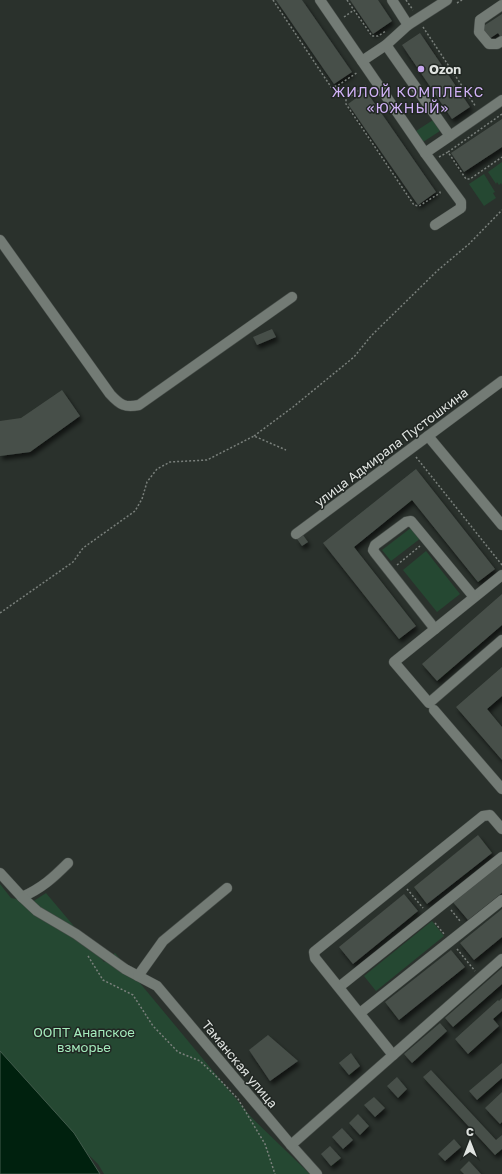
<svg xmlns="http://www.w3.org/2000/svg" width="502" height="1174" font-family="'Golos Text',sans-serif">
	<defs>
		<filter id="shadow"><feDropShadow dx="2.5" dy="4" stdDeviation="2" flood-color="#0009"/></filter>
	</defs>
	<rect width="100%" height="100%" fill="#2a312c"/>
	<g fill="#254832">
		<path d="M 433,120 L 440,131 L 423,142 L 416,131 Z"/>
		<path d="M 502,162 L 502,185 L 501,183 L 499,185 L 497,182 L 496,184 L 488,172 Z"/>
		<path d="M 484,174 L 495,192 L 493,193 L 496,198 L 484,206 L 469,184 Z"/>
		<path d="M 412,527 L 421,538 L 391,561 L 382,550 Z"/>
		<path d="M 426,551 L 460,594 L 437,612 L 403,570 Z"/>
		<path d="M 0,884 L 11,898 L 32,902 L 46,893 L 104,962 L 115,953 L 252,1118 L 310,1174 L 104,1174 L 98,1164 L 0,1068 Z"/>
		<path d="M 432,921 L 444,936 L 376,991 L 364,976 Z"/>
	</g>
	<path fill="#00210e" stroke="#435c4d" d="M 0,1051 L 74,1133 L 100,1174 L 0,1174 Z"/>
	<g fill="#474f49" filter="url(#shadow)">
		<path d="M 276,0 L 302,0 L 352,72 L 334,84 Z"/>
		<path d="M 350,0 L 378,0 L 392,21 L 373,34 Z"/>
		<path d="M 502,14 L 502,39 L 498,33 L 489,39 L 482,27 Z"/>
		<path d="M 420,33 L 470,107 L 452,119 L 402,45 Z"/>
		<path d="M 366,91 L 436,192 L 418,205 L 348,104 Z"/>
		<path d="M 502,119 L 502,147 L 464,172 L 451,153 Z"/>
		<path d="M 272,329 L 276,337 L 257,345 L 253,337 Z"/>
		<path d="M 62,390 L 80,416 L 30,452 L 0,456 L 0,421 L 21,418 Z"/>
		<path d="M 416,469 L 495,569 L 478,582 L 412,500 L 354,547 L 416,626 L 399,639 L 323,543 Z"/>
		<path d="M 303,535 L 308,542 L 302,546 L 297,539 Z"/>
		<path d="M 502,594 L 502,625 L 437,681 L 422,664 Z"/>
		<path d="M 502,667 L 502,696 L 487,709 L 502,727 L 502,760 L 456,707 Z"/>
		<path d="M 478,835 L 492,853 L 427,904 L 414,887 Z"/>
		<path d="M 502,861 L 502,893 L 468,920 L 452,901 Z"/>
		<path d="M 404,894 L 418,911 L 353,964 L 339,947 Z"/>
		<path d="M 502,909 L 502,937 L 474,960 L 460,943 Z"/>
		<path d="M 451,950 L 465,967 L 399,1020 L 385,1002 Z"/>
		<path d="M 502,968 L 502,984 L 453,1027 L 445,1018 Z"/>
		<path d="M 502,998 L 502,1011 L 493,1019 L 499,1026 L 468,1054 L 455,1039 L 498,1000 L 499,1001 Z"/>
		<path d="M 440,1023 L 447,1031 L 412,1063 L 404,1054 Z"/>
		<path d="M 268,1035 L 298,1061 L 270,1081 L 249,1050 Z"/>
		<path d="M 351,1053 L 360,1066 L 349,1075 L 339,1063 Z"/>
		<path d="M 502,1063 L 502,1078 L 477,1100 L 469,1091 Z"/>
		<path d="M 431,1070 L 496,1140 L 502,1135 L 502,1149 L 495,1155 L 423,1077 Z"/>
		<path d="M 397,1077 L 407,1089 L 398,1098 L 387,1086 Z"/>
		<path d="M 502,1092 L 502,1122 L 500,1124 L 485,1108 Z"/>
		<path d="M 374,1097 L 385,1108 L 375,1117 L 364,1105 Z"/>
		<path d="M 358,1114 L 369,1126 L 360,1135 L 349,1123 Z"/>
		<path d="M 342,1128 L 353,1140 L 343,1149 L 332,1137 Z"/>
		<path d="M 454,1139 L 461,1147 L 445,1161 L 438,1154 Z"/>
		<path d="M 330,1146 L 341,1158 L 331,1166 L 321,1154 Z"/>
		<path d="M 469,1161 L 481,1174 L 464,1174 L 460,1170 Z"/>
	</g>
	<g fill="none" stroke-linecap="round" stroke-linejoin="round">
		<g stroke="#484e4a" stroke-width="11">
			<g id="minor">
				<path d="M 320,0 L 425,153 L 461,202 L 461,208 L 435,225"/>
				<path d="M 392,0 L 408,25"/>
				<path d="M 502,5 L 480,20 L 479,32 L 489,44 L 497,44 L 502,41"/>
				<path d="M 386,45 L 450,136 L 425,153"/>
				<path d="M 362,61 L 386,45 L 408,25 L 447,0"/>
				<path d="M 450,136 L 502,100"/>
				<path d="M 0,240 L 110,394 C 120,405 125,408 139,405 L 292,297"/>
				<path d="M 428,436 L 502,525"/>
				<path d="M 296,534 L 502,381"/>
				<path d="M 502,575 L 394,662 L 429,703 L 502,640"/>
				<path d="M 435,629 L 375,553 L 373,550 L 375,545 L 406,522 L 411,521 L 474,597"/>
				<path d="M 434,710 L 502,789"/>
				<path d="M 0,873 L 22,897 C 42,888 53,878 68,863"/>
				<path d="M 22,897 L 37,911 L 76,934 L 125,969 L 157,986 L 291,1145 L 317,1174"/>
				<path d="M 138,976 L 163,941 L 227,888"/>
				<path d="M 339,987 L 502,857"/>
				<path d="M 360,1013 L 502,900"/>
				<path d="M 393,1055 L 315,958 L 314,952 L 483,816 L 490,815 L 502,829"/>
				<path d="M 291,1145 L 502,959"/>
			</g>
		</g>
		<g stroke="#7a807c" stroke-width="1.5" stroke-dasharray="2 2" stroke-linecap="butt">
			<path d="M 273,0 L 331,87 L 337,86 L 358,72"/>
			<path d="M 347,0 L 372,36 L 378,36 L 386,31"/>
			<path d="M 406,0 L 413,10"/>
			<path d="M 457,3 L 462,0"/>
			<path d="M 344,17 L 354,10"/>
			<path d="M 423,27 L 476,107"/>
			<path d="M 366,86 L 346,99 L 346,104 L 414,205 L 419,206 L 440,193 L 440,190"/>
			<path d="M 502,114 L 448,152 L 466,179 L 470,179 L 502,157"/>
			<path d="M 439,157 L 448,152"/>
			<path d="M 254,436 L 293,407 L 354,357 L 371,336 L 437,271 L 469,244 L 502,210"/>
			<path d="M 416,457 L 502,565"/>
			<path d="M 397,565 L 420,546"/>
			<path d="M 0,613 L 73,562 L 83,548 L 135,511 L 142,499 L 147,482 L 157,469 L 170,462 L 207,460 L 254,436 L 286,450"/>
			<path d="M 407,889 L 423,908"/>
			<path d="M 451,910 L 460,921"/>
			<path d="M 435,923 L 444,934"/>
			<path d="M 457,949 L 475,971"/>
			<path d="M 88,956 L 103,980 L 133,995 L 153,1026 L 178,1052 L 200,1061 L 221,1081 L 238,1099 L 265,1144 L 275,1174"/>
		</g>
		<use href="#minor" stroke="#737b75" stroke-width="10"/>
	</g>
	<circle fill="#c7a6ef" stroke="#212723" stroke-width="1.5" cx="421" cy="69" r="4"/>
	<g text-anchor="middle" stroke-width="3" stroke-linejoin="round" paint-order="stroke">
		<g font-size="13" font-weight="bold" fill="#e0e4e1" stroke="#212723" text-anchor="start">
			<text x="429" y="74">Ozon</text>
		</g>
		<g font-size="13" fill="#e0e4e1" stroke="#212723">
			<text transform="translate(391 447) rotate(-37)" y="5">улица Адмирала Пустошкина</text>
			<text transform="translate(240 1064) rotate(50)" y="5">Таманская улица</text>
		</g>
		<g font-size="13" fill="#a4ebbc" stroke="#212723">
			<text x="84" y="1037">ООПТ Анапское<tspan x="84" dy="15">взморье</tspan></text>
		</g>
		<g font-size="14" letter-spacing="1" fill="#d1b2f7" stroke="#212723">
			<text x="408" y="97">ЖИЛОЙ КОМПЛЕКС<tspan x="408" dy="16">«ЮЖНЫЙ»</tspan></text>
		</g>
	</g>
	<g transform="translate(470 1142)" stroke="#212723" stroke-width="3" paint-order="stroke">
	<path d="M0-3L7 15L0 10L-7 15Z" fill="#e0e4e1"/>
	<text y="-6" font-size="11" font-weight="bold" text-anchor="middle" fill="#e0e4e1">С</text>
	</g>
</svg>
